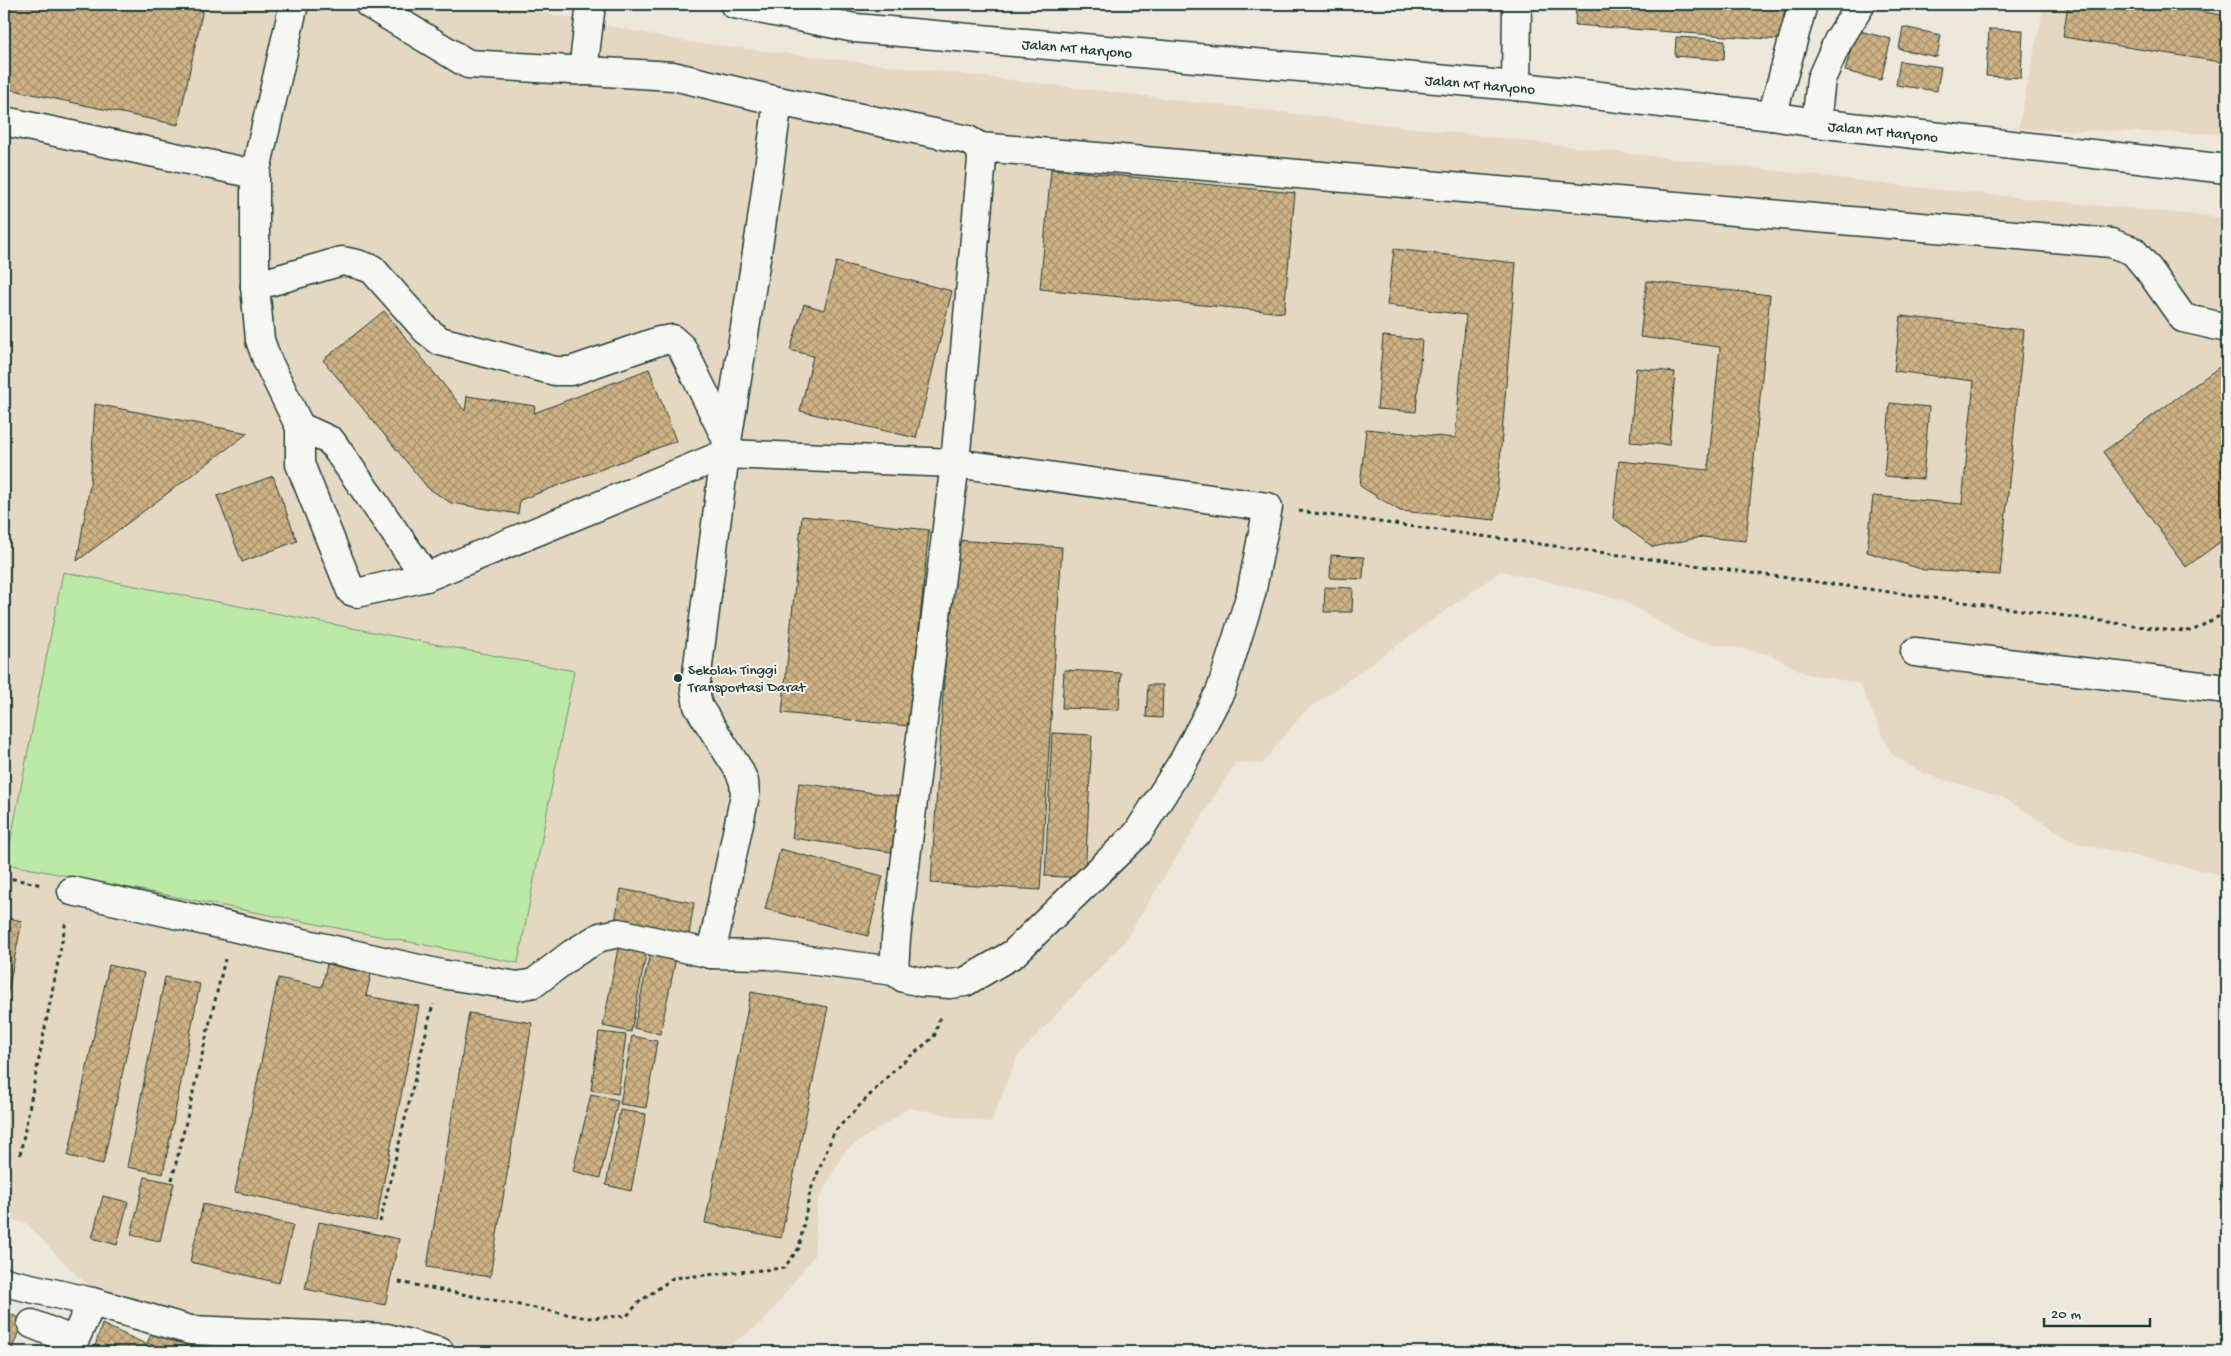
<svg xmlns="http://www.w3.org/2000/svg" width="2231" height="1356" font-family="'Gochi Hand',sans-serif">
	<defs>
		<pattern id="building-cross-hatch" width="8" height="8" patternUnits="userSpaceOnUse" patternTransform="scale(1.25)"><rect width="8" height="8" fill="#cfb284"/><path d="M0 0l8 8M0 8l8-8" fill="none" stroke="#a7926d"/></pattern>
	</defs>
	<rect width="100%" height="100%" fill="#eee8dc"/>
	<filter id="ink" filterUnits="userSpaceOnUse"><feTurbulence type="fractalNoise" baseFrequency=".02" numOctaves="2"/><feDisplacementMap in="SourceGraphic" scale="10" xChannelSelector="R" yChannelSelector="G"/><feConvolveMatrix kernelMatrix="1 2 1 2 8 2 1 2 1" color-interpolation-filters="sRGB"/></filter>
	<g filter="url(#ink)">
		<g fill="#e5d8c2">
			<path d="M 4,4 L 500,4 L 690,42 L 1913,187 L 2227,218 L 2227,876 L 2076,843 L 2004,798 L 1922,773 L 1891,754 L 1859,683 L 1806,674 L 1769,654 L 1689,639 L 1620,599 L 1501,571 L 1304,712 L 1262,764 L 1236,762 L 1124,942 L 1017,1057 L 991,1123 L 909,1108 L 845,1151 L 818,1201 L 814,1256 L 764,1321 L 721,1352 L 462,1352 L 115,1310 L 64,1263 L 26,1223 L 4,1219 Z"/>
			<path d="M 2044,4 L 2227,4 L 2227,134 L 2018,129 Z"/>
		</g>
		<path fill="#bde9a7" stroke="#6e936e" d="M 63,572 L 574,671 L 518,963 L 6,864 Z"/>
		<g fill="url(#building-cross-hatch)" stroke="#1f3d34">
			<path d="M 4,4 L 204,4 L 178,125 L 4,88 Z"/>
			<path d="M 1576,4 L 1785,4 L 1782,40 L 1575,25 Z"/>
			<path d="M 2068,4 L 2159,4 L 2227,16 L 2227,63 L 2063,37 Z"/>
			<path d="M 1903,27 L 1941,35 L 1937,57 L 1899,49 Z"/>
			<path d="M 1989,29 L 2023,30 L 2021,78 L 1986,76 Z"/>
			<path d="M 1856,30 L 1891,39 L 1881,80 L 1845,71 Z"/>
			<path d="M 1676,37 L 1725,40 L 1724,60 L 1675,56 Z"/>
			<path d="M 1900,61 L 1941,67 L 1937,91 L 1896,85 Z"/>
			<path d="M 1051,169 L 1295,193 L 1284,313 L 1040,289 Z"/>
			<path d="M 1394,249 L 1516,263 L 1495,520 L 1400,511 L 1360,486 L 1366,429 L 1455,438 L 1466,315 L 1387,305 Z"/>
			<path d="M 836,262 L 952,291 L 916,438 L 800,411 L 813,356 L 790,350 L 804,304 L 824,310 Z"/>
			<path d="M 1647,281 L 1770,295 L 1746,541 L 1702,537 L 1653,547 L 1613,518 L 1619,461 L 1708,470 L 1720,347 L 1640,337 Z"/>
			<path d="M 384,311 L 465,411 L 467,396 L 535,406 L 534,413 L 649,369 L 676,441 L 520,500 L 518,514 L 451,503 L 428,488 L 323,360 Z"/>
			<path d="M 1901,316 L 2024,330 L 2000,575 L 1924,570 L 1867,552 L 1873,496 L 1962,504 L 1974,381 L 1894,371 Z"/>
			<path d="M 1383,336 L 1422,340 L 1416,412 L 1377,409 Z"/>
			<path d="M 2222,365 L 2227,372 L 2227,537 L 2186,567 L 2103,452 Z"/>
			<path d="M 1636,368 L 1675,372 L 1669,445 L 1630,442 Z"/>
			<path d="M 1890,403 L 1929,407 L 1923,479 L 1884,476 Z"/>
			<path d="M 95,404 L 248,433 L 77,561 L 90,485 Z"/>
			<path d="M 273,476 L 297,541 L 242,562 L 217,496 Z"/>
			<path d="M 802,516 L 929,530 L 909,726 L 782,713 Z"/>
			<path d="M 953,540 L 1062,547 L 1040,890 L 931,883 Z"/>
			<path d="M 1331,555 L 1364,557 L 1363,579 L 1330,578 Z"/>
			<path d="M 1325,587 L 1353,588 L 1352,612 L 1324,612 Z"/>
			<path d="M 1064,670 L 1121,673 L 1119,710 L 1062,708 Z"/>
			<path d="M 1148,685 L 1163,685 L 1162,718 L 1146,717 Z"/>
			<path d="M 1052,733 L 1092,735 L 1085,878 L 1045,876 Z"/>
			<path d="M 799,783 L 905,797 L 898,853 L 792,838 Z"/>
			<path d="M 780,849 L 883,876 L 868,936 L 765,909 Z"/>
			<path d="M 621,889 L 694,903 L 688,940 L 614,926 Z"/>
			<path d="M 4,917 L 22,921 L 4,1011 Z"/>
			<path d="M 619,943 L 647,949 L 631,1032 L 603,1026 Z"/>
			<path d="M 651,948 L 677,954 L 660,1034 L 634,1028 Z"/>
			<path d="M 327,964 L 371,974 L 366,996 L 419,1006 L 376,1221 L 235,1192 L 278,978 L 322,987 Z"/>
			<path d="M 109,965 L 144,973 L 103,1164 L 68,1156 Z"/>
			<path d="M 165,977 L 200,984 L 163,1174 L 127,1167 Z"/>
			<path d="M 751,992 L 828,1007 L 781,1238 L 705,1223 Z"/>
			<path d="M 469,1013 L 532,1023 L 490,1277 L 427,1267 Z"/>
			<path d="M 599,1032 L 626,1035 L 618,1094 L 591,1090 Z"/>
			<path d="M 632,1036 L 657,1041 L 646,1108 L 620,1104 Z"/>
			<path d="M 591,1094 L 618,1100 L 600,1178 L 573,1171 Z"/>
			<path d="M 620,1110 L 646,1114 L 631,1191 L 606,1185 Z"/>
			<path d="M 145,1177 L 174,1183 L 160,1241 L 131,1235 Z"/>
			<path d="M 103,1196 L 128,1202 L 117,1245 L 92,1238 Z"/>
			<path d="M 203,1204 L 293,1225 L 279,1283 L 190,1262 Z"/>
			<path d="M 319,1222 L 399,1239 L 385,1305 L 305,1289 Z"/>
			<path d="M 4,1311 L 23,1320 L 11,1352 L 4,1352 Z"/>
			<path d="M 102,1324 L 148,1345 L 144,1352 L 93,1352 Z"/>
			<path d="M 156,1324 L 205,1347 L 202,1352 L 168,1352 L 147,1343 Z"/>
			<path d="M 45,1346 L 56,1352 L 42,1352 Z"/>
		</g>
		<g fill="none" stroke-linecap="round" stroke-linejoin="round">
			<g stroke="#1f3d34" stroke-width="31">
				<g id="minor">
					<path d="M 294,4 L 255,174 L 255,286 L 260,340 L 267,360 L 300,427 L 300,464 L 351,591 L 357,593 L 426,577 L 725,454 L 955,463 L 1268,507 L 1251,594 L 1221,690 L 1184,760 L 1137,834 L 1013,954 L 965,982 L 950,984 L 921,982 L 904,978 L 894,971"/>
					<path d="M 369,4 L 468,64 L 673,76 L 778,101 L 761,227 L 725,454 L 695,689 L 698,706 L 739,770 L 744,782 L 745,795 L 711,954 L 769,955 L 894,971 L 896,938 L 955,463 L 982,159 L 980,147 L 968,140 L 778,101"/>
					<path d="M 583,71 L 591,4"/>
					<path d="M 1516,86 L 1517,4"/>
					<path d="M 1772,116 L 1803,4"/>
					<path d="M 4,121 L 255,174"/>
					<path d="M 1816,123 L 1821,79 L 1838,41 L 1861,4"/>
					<path d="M 980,147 L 2111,243 L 2133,251 L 2149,270 L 2183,318 L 2227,328"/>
					<path d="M 255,286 L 342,261 L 357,264 L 372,269 L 426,330 L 440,341 L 555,371 L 571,371 L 659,341 L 672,339 L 682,348 L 727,440"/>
					<path d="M 300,427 L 331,441 L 426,577"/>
					<path d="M 1915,652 L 2227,689"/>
					<path d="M 72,891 L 441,974 L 518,986 L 534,983 L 572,954 L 600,937 L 619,933 L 711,954"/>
					<path d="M 4,1282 L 92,1302 L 190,1330 L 387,1338 L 440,1352"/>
					<path d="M 32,1324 L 74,1341 L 92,1302"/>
				</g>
			</g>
			<g stroke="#1f3d34" stroke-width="31">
				<path id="major" d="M 734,4 L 855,28 L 1516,86 L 1772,116 L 1816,123 L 2227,169"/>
			</g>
			<g stroke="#1f3d34" stroke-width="3" stroke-dasharray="4 4" stroke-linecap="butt">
				<path d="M 1299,511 L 2167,630 L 2192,631 L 2227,612"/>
				<path d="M 4,877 L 42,885"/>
				<path d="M 20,1155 L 66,921"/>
				<path d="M 172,1180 L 225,959"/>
				<path d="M 380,1222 L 433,1004"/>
				<path d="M 399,1282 L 587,1318 L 627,1316 L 638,1303 L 673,1278 L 784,1268 L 799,1248 L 810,1192 L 834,1132 L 896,1068 L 934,1037 L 940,1016"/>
			</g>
			<use href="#minor" stroke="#f6f6f2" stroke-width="28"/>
			<use href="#major" stroke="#f6f6f2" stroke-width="28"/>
		</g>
	</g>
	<circle fill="#1f3d34" stroke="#f6f6f2" stroke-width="2" cx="678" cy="678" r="5"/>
	<g text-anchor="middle" stroke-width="4" stroke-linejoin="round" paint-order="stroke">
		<g font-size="15" fill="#1f3d34" stroke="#f6f6f2">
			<text transform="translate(1077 48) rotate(5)" y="5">Jalan MT Haryono</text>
			<text transform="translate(1480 84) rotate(5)" y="5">Jalan MT Haryono</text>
			<text transform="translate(1883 131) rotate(6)" y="5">Jalan MT Haryono</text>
		</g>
		<g font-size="15" fill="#1f3d34" stroke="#f6f6f2" text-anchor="start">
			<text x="688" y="674">Sekolah Tinggi<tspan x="688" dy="17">Transportasi Darat</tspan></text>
		</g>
	</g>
	<rect width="2231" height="1356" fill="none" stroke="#f6f6f2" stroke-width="20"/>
	<rect x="10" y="10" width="2211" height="1336" fill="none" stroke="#1f3d34" stroke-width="2" filter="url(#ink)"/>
	<path d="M2044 1318v8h106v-8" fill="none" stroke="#1f3d34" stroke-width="2.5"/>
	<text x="2051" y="1318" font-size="15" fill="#1f3d34" stroke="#f6f6f2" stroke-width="4" paint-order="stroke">20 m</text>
</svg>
